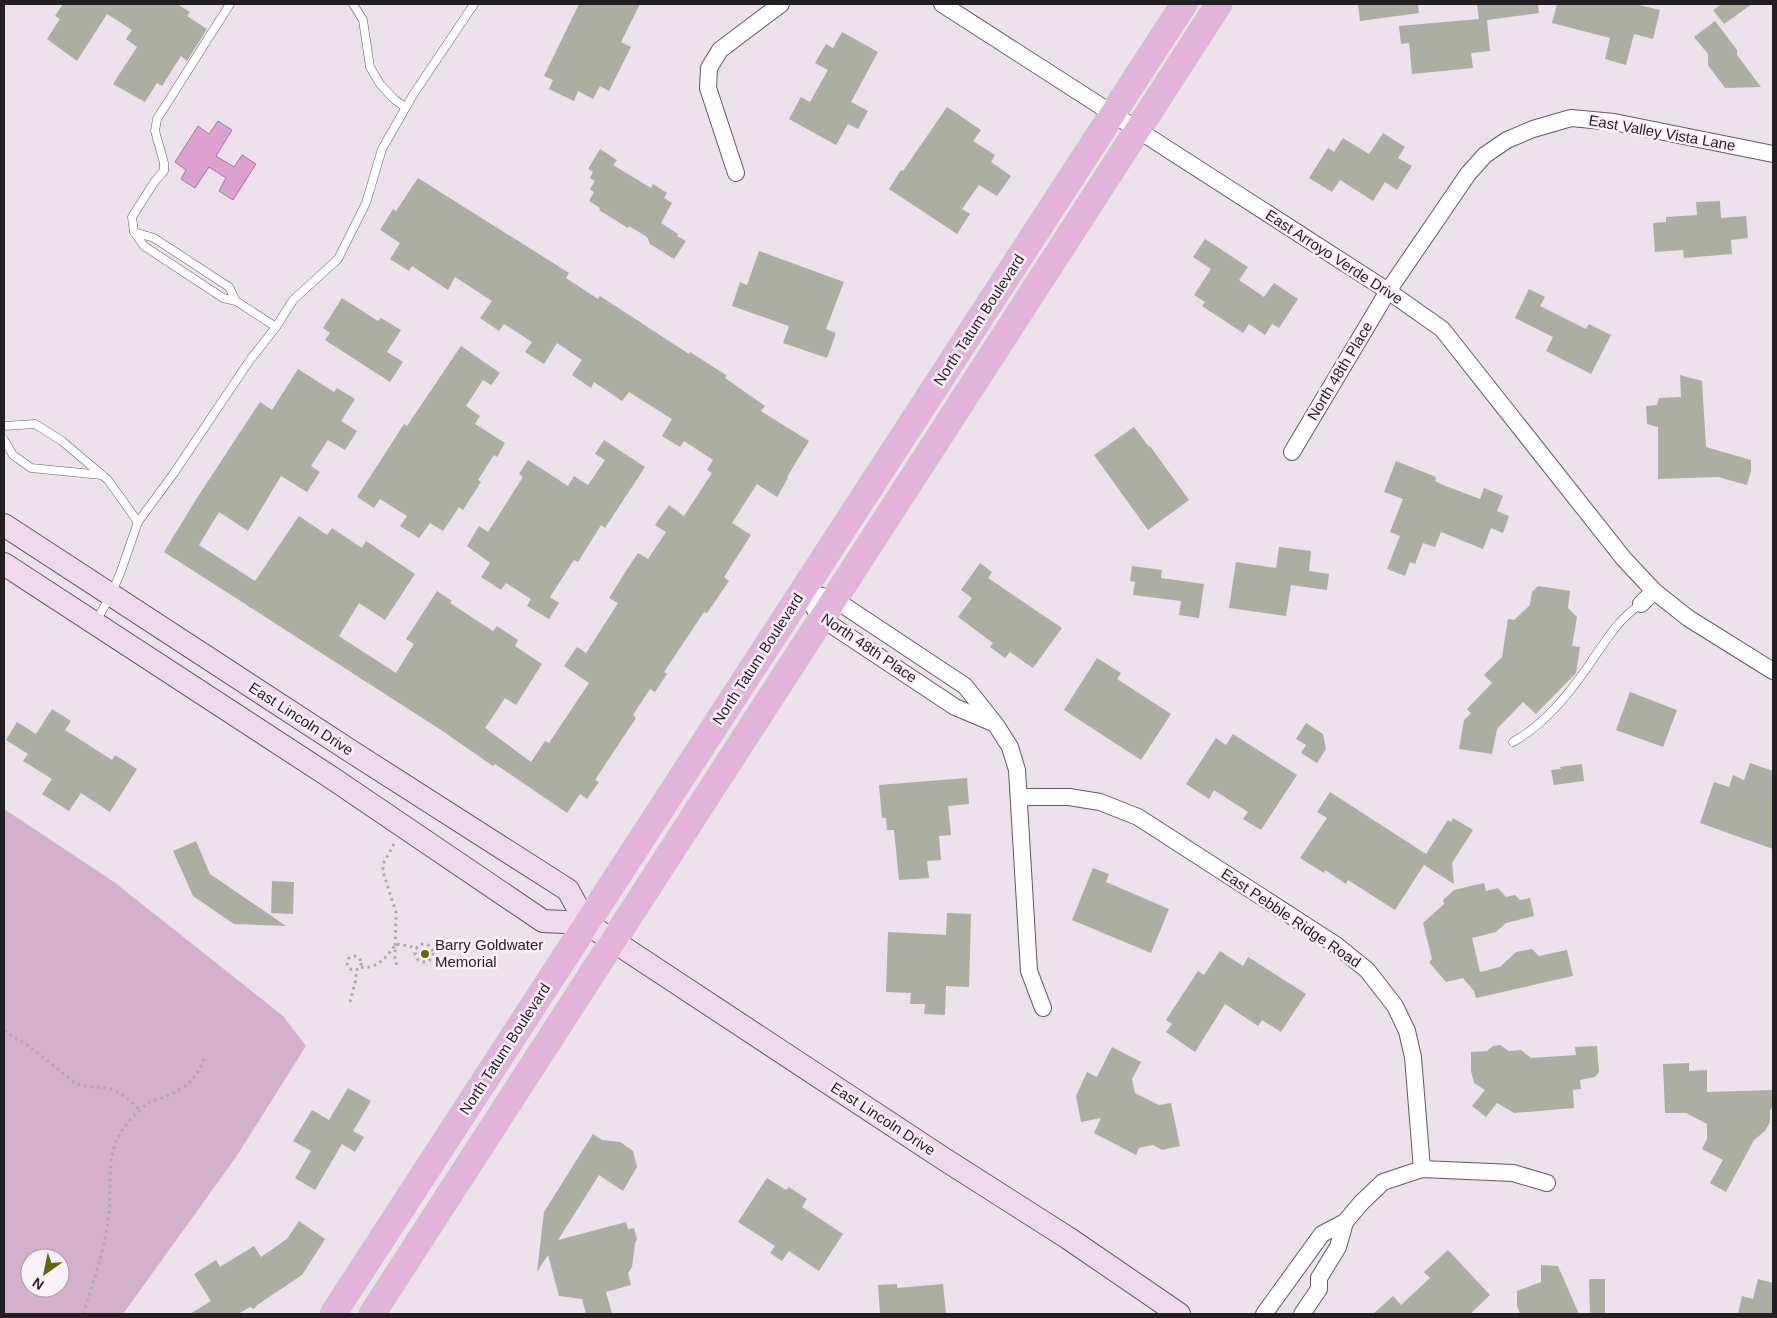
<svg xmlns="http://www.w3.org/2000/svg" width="1777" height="1318" font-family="Arial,sans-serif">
	<rect width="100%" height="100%" fill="#ede1eb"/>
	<path fill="#d4afcc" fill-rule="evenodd" d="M 4,809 L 114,882 L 283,1016 L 306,1046 L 236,1157 L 123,1314 L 4,1314 ZM 30,1258 L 60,1258 L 60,1288 L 30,1288 Z"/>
	<path fill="#dca0d1" stroke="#a4799c" d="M 218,121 L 232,130 L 216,156 L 234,167 L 242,155 L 256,164 L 233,200 L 219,191 L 226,178 L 209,167 L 195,188 L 181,179 L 186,170 L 175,162 L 198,126 L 209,134 Z"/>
	<g fill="#acaea2">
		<path d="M 63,4 L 177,4 L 190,12 L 187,16 L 207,29 L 187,61 L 181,56 L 162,86 L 157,83 L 145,102 L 113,84 L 137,47 L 126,39 L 132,30 L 107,14 L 77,61 L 47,39 L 60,19 L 55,16 Z"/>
		<path d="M 579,4 L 640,4 L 621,42 L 631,47 L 609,91 L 600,86 L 593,99 L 578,91 L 574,101 L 549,89 L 553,80 L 544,76 Z"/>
		<path d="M 1358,4 L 1418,4 L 1419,13 L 1360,21 Z"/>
		<path d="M 1477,4 L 1538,4 L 1539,13 L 1487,20 L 1490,51 L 1471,53 L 1473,68 L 1412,74 L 1409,43 L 1401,44 L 1399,26 L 1479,19 Z"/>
		<path d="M 1557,4 L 1635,4 L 1660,10 L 1653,39 L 1634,34 L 1626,65 L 1605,59 L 1610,38 L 1552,23 Z"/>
		<path d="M 1722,4 L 1752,4 L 1724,24 L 1713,10 Z"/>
		<path d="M 1715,21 L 1737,50 L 1737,55 L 1761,87 L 1725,88 L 1708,65 L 1708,54 L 1694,37 Z"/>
		<path d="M 842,32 L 878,52 L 851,102 L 868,111 L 858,129 L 848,124 L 836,145 L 789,119 L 801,97 L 810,102 L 828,70 L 815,63 L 826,44 L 833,48 Z"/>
		<path d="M 947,107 L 981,130 L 973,141 L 995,155 L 991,162 L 1011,176 L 997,196 L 979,185 L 962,209 L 970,214 L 957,234 L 889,189 L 901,170 L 903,171 Z"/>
		<path d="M 1383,133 L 1405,147 L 1398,158 L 1412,166 L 1397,190 L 1385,182 L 1373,201 L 1340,180 L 1332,192 L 1309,178 L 1328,148 L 1334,152 L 1343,138 L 1369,154 Z"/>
		<path d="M 600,149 L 617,160 L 613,165 L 651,188 L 653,184 L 667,193 L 664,198 L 672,203 L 661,223 L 678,234 L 677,236 L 686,241 L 674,259 L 650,244 L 647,237 L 629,226 L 628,228 L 599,210 L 600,208 L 589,201 L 594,192 L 590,189 L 595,181 L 590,178 L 593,172 L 588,169 Z"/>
		<path d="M 418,178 L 569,273 L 566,278 L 598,299 L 600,296 L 689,354 L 690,352 L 726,375 L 725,378 L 765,406 L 761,411 L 809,441 L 787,477 L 788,478 L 777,497 L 757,484 L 732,523 L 751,535 L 724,577 L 729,581 L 707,613 L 704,612 L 664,672 L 667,674 L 655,692 L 650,689 L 633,715 L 636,718 L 595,780 L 599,782 L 587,799 L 580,794 L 567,813 L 495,764 L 493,766 L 441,730 L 164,552 L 197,498 L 260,402 L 272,410 L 298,369 L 334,392 L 337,388 L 355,399 L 341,421 L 357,431 L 345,450 L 328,440 L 311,466 L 320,472 L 307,492 L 281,476 L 248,531 L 219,512 L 199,545 L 255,581 L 299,516 L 327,535 L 332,528 L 362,548 L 366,541 L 415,574 L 385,620 L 359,603 L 339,636 L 396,673 L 414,644 L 406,639 L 437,591 L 452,601 L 450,603 L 493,631 L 497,626 L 518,640 L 515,646 L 542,664 L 516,705 L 505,698 L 485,728 L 531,762 L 545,741 L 549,743 L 589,683 L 564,666 L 577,647 L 586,653 L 618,603 L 609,598 L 626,571 L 638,553 L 648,559 L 666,532 L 655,525 L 669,505 L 684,516 L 712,473 L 707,470 L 713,460 L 684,441 L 680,447 L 662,436 L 672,419 L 629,392 L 622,401 L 594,382 L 591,388 L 572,375 L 582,360 L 557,343 L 544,364 L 525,352 L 532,342 L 504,324 L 499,331 L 480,318 L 492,301 L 455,277 L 448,290 L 412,266 L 409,271 L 390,259 L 400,243 L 380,230 L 393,209 L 396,211 Z"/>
		<path d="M 1720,201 L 1721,218 L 1746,216 L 1748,238 L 1731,240 L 1732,254 L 1684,258 L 1683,250 L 1655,252 L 1653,223 L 1666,222 L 1666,217 L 1697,215 L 1696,202 Z"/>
		<path d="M 1205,239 L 1248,267 L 1239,280 L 1264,297 L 1274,283 L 1298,299 L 1279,328 L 1272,324 L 1265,335 L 1249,324 L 1243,333 L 1202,306 L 1205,302 L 1194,295 L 1211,269 L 1193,257 Z"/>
		<path d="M 759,251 L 844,282 L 826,329 L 836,333 L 827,358 L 783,343 L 789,326 L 732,306 L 740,282 L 747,285 Z"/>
		<path d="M 1529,289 L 1545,297 L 1540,306 L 1586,329 L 1589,324 L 1611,335 L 1591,374 L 1546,351 L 1553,337 L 1515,318 Z"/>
		<path d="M 342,298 L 378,321 L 381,318 L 401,330 L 387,352 L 403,362 L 390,382 L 325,340 L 330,333 L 323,328 Z"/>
		<path d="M 461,346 L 500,373 L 491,385 L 483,380 L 466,406 L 480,416 L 475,424 L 505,443 L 497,457 L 494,455 L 478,480 L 481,482 L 463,510 L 459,507 L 443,531 L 430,523 L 419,538 L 400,526 L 407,516 L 380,499 L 374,508 L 357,497 L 404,424 L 407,426 Z"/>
		<path d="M 1680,375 L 1702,381 L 1706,447 L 1751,460 L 1751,471 L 1747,485 L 1718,477 L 1658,479 L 1658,427 L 1647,424 L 1646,406 L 1657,405 L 1659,398 L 1681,397 Z"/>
		<path d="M 1134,427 L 1149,447 L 1150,446 L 1189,500 L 1148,530 L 1094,455 Z"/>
		<path d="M 604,440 L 645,467 L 605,528 L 601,525 L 578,562 L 574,560 L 550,597 L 559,603 L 549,619 L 527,606 L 531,599 L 506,583 L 501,590 L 481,577 L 490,563 L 467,546 L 479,526 L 488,532 L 523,477 L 519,474 L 528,460 L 568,486 L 574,476 L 588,485 L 605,460 L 595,454 Z"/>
		<path d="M 1396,461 L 1436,477 L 1435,481 L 1443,485 L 1480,499 L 1484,488 L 1503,496 L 1497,511 L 1509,516 L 1503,533 L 1491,528 L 1483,549 L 1441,532 L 1435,547 L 1423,543 L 1415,564 L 1410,562 L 1405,576 L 1387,569 L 1400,536 L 1390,532 L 1403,499 L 1384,492 Z"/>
		<path d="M 1279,547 L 1311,551 L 1309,571 L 1329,574 L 1327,590 L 1291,585 L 1286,616 L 1229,608 L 1236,562 L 1276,568 Z"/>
		<path d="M 980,563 L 992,572 L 988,578 L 1062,628 L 1033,668 L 1010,652 L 1005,658 L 990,647 L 993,643 L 958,617 L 972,598 L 961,590 Z"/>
		<path d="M 1132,566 L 1162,570 L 1161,578 L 1204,584 L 1199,618 L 1179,615 L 1181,601 L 1133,595 L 1135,582 L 1130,581 Z"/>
		<path d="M 1538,586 L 1570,591 L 1568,608 L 1577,617 L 1572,646 L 1580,647 L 1576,673 L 1536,714 L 1523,702 L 1497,729 L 1492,754 L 1459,749 L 1464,720 L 1471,713 L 1467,709 L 1492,683 L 1484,675 L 1502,657 L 1508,619 L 1514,620 L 1530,605 L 1532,592 Z"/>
		<path d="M 1097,658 L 1121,673 L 1117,679 L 1171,714 L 1141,760 L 1064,710 Z"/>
		<path d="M 1630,692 L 1677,710 L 1663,747 L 1616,730 Z"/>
		<path d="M 52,709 L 71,721 L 65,730 L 112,760 L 115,755 L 137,769 L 110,812 L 81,793 L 69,811 L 42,794 L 52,779 L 23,761 L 28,754 L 6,740 L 17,722 L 36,734 Z"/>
		<path d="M 1306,723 L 1323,734 L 1326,749 L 1317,763 L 1301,753 L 1306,745 L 1296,739 Z"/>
		<path d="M 1233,734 L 1297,775 L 1261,830 L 1243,819 L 1248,812 L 1214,790 L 1209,799 L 1186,784 L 1216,738 L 1226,745 Z"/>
		<path d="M 1750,763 L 1773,771 L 1773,849 L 1700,823 L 1714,782 L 1729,787 L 1733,775 L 1744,780 Z"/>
		<path d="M 1582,764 L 1584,781 L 1554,785 L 1551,770 L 1561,769 L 1560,767 Z"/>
		<path d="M 967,778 L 969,804 L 948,806 L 951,835 L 939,836 L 941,860 L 927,861 L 929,878 L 899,880 L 894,830 L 887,830 L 886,818 L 882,818 L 879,785 Z"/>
		<path d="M 1330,792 L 1426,854 L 1448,820 L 1451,822 L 1453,818 L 1473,830 L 1452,863 L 1454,884 L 1424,865 L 1395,910 L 1348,880 L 1346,884 L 1325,870 L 1324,873 L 1300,858 L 1327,818 L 1317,812 Z"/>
		<path d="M 196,841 L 210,874 L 286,926 L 234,924 L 193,896 L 173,851 Z"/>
		<path d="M 1093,868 L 1109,874 L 1106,882 L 1169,909 L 1151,953 L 1072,920 Z"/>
		<path d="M 272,881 L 294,882 L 293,914 L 271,913 Z"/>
		<path d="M 1484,883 L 1486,891 L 1498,888 L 1506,897 L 1515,895 L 1520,900 L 1530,898 L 1534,916 L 1506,923 L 1496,932 L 1472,938 L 1480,972 L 1500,967 L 1516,952 L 1532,949 L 1539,956 L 1567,950 L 1573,976 L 1476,998 L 1474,991 L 1463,978 L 1446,982 L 1429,962 L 1432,959 L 1423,923 L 1444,904 L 1443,900 L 1454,890 Z"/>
		<path d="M 947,913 L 971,914 L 969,987 L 946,986 L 945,1015 L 924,1014 L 925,1004 L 910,1004 L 911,993 L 886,992 L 888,932 L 946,935 Z"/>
		<path d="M 1220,951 L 1243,966 L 1248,957 L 1306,994 L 1281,1032 L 1262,1020 L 1258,1026 L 1225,1004 L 1195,1052 L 1166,1032 L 1172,1024 L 1166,1020 L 1198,971 L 1204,975 Z"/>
		<path d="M 1500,1045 L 1509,1051 L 1521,1050 L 1531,1058 L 1576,1055 L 1575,1047 L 1597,1046 L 1599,1072 L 1595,1077 L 1580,1080 L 1581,1089 L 1573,1090 L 1574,1108 L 1514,1113 L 1497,1103 L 1486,1117 L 1472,1106 L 1485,1090 L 1474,1083 L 1471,1071 L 1471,1052 L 1487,1051 L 1493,1046 Z"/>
		<path d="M 1112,1047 L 1141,1062 L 1132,1079 L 1135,1093 L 1159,1105 L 1171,1103 L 1180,1146 L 1162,1150 L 1153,1145 L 1139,1148 L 1136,1155 L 1094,1133 L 1101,1118 L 1081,1122 L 1076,1096 L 1087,1072 L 1097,1077 Z"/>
		<path d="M 1689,1063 L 1689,1071 L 1707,1070 L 1707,1092 L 1773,1090 L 1773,1104 L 1770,1111 L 1770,1122 L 1765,1131 L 1754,1140 L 1726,1192 L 1710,1183 L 1723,1160 L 1702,1149 L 1707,1139 L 1707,1124 L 1686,1113 L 1665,1113 L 1663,1064 Z"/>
		<path d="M 348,1088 L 371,1101 L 353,1131 L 364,1137 L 355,1152 L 342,1144 L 315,1190 L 295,1178 L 311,1151 L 293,1141 L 312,1110 L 329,1120 Z"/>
		<path d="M 593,1134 L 602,1140 L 620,1142 L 633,1151 L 637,1167 L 623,1191 L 599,1175 L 558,1240 L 626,1222 L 628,1229 L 634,1228 L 637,1239 L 635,1243 L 632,1267 L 628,1273 L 631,1285 L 606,1292 L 612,1314 L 586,1314 L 582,1299 L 559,1296 L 548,1255 L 537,1272 L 544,1212 Z"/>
		<path d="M 767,1178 L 786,1190 L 789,1187 L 807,1199 L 802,1207 L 843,1234 L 819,1271 L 789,1251 L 782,1261 L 770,1253 L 775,1246 L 738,1222 Z"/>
		<path d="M 299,1221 L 325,1239 L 302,1275 L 257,1305 L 254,1309 L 250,1307 L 238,1314 L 190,1314 L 211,1301 L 194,1274 L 216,1260 L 220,1267 L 254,1246 L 261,1257 L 287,1239 Z"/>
		<path d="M 1448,1250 L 1490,1295 L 1470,1314 L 1373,1314 L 1393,1296 L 1401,1305 L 1430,1278 L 1424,1272 Z"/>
		<path d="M 1541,1265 L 1558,1266 L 1579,1314 L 1520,1314 L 1517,1306 L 1517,1291 L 1541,1282 Z"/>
		<path d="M 1589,1279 L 1605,1279 L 1605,1314 L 1590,1314 Z"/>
		<path d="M 1758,1279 L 1773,1283 L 1773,1314 L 1738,1314 L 1742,1296 L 1753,1299 Z"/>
		<path d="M 897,1284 L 897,1288 L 943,1284 L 946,1314 L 880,1314 L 878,1285 Z"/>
	</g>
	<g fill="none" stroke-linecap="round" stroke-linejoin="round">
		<g stroke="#635961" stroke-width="9">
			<g id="lane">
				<path d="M 353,4 L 363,20 L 370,67 L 380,84 L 395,100 L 405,107"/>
				<path d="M 134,232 L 132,217 L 155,181 L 164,171 L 164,163 L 155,131 L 157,119 L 230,4"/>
				<path d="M 236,301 L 229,287 L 154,238 L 134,232 L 144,246 L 223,298 L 236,301 L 276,327"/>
				<path d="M 4,426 L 35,424 L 62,441 L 108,480 L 138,522"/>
				<path d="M 4,440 L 13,455 L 31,468 L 102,475"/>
				<path d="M 96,621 L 111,595 L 121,571 L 138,522 L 174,473 L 250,360 L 276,327 L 293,300 L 338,259 L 366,203 L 382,149 L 413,95 L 474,4"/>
				<path d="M 1513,742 C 1545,724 1568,695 1589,665 C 1605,642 1617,620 1641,604"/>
			</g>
		</g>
		<g stroke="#635961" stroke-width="18">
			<g id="street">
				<path d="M 942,4 L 1388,291 L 1442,329 L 1624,559 L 1654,591 L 1688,618 L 1773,671"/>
				<path d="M 736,173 L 708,88 L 709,68 L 720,50 L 781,4"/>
				<path d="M 1292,452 L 1388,291 L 1468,174 L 1485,155 L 1507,140 L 1533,129 L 1571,118 L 1614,122 L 1773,154"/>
				<path d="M 802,591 L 834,599 L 965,686 L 996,725 L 1010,747 L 1017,770 L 1029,971 L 1043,1008"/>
				<path d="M 802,591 L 821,618 L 955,707 L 993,723"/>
				<path d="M 1641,604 L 1654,591"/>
				<path d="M 1019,797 L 1069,797 L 1100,802 L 1138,817 L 1336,945 L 1367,970 L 1395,1006 L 1407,1031 L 1413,1057 L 1422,1169"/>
				<path d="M 1264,1314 L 1322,1234 L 1345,1222 L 1362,1202 L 1383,1182 L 1422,1169 L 1513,1173 L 1547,1183"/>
				<path d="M 1302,1314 L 1319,1289 L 1319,1278 L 1338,1247 L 1345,1222"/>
			</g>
		</g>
		<g stroke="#635961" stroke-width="24">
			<g id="secondary">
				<path d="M 4,525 L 352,752 L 568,890 L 586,923 L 944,1159 L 1068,1238 L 1179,1314"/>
				<path d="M 4,564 L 332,778 L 543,921 L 586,923"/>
			</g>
		</g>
		<g stroke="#c6c4c5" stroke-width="27">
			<g id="primary">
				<path d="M 333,1314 L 1184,4"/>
				<path d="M 372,1314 L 1219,4"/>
			</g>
		</g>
		<g stroke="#afa6ae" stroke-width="3" stroke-dasharray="2.5 4" stroke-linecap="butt">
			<path d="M 394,844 L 383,864 L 383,872 L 396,912 L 395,958 L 397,966"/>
			<circle cx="424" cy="953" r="9"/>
			<circle cx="354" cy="963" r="7"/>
			<path d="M 361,967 C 377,970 387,956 396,944 L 409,946 L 417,949"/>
			<path d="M 350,1002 L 356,979 L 356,970"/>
			<path d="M 4,1031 L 29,1046 L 75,1083 C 87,1088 99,1086 111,1089 C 122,1093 132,1102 140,1110"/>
			<path d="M 83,1314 C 93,1284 103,1254 108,1222 C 113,1193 104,1158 121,1132 C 128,1121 139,1109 150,1102 C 154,1100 160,1099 164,1097 C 185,1089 199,1077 205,1055"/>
		</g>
		<use href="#lane" stroke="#fff" stroke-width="8"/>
		<use href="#street" stroke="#fff" stroke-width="16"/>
		<use href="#secondary" stroke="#f1d9ed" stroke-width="22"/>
		<use href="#primary" stroke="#e3b3db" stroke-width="25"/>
	</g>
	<circle fill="#5f680b" stroke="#fbeff8" stroke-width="2" cx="425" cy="954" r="5"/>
	<g text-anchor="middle" stroke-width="5" stroke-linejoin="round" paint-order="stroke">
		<g font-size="15" fill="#221e21" stroke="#fbeff8">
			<text transform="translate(1662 133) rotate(10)" y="5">East Valley Vista Lane</text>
			<text transform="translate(1334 257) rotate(33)" y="5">East Arroyo Verde Drive</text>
			<text transform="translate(979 320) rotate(-57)" y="5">North Tatum Boulevard</text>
			<text transform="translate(1340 371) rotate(-59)" y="5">North 48th Place</text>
			<text transform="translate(869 648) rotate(34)" y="5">North 48th Place</text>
			<text transform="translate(758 659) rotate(-57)" y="5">North Tatum Boulevard</text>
			<text transform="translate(301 719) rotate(33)" y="5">East Lincoln Drive</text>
			<text transform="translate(1291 918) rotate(34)" y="5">East Pebble Ridge Road</text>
			<text transform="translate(505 1049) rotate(-57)" y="5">North Tatum Boulevard</text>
			<text transform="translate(883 1119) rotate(33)" y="5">East Lincoln Drive</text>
		</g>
		<g font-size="15" fill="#221e21" stroke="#fbeff8" text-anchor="start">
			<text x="435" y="950">Barry Goldwater<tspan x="435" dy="17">Memorial</tspan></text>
		</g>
	</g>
	<rect width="1777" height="1318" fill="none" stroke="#221e21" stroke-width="10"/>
	<g transform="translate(45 1273) rotate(213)"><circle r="24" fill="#fbeff8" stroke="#a49ba2"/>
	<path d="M0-4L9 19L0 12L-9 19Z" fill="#5f680b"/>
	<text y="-8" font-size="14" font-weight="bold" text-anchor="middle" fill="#221e21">N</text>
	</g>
</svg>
